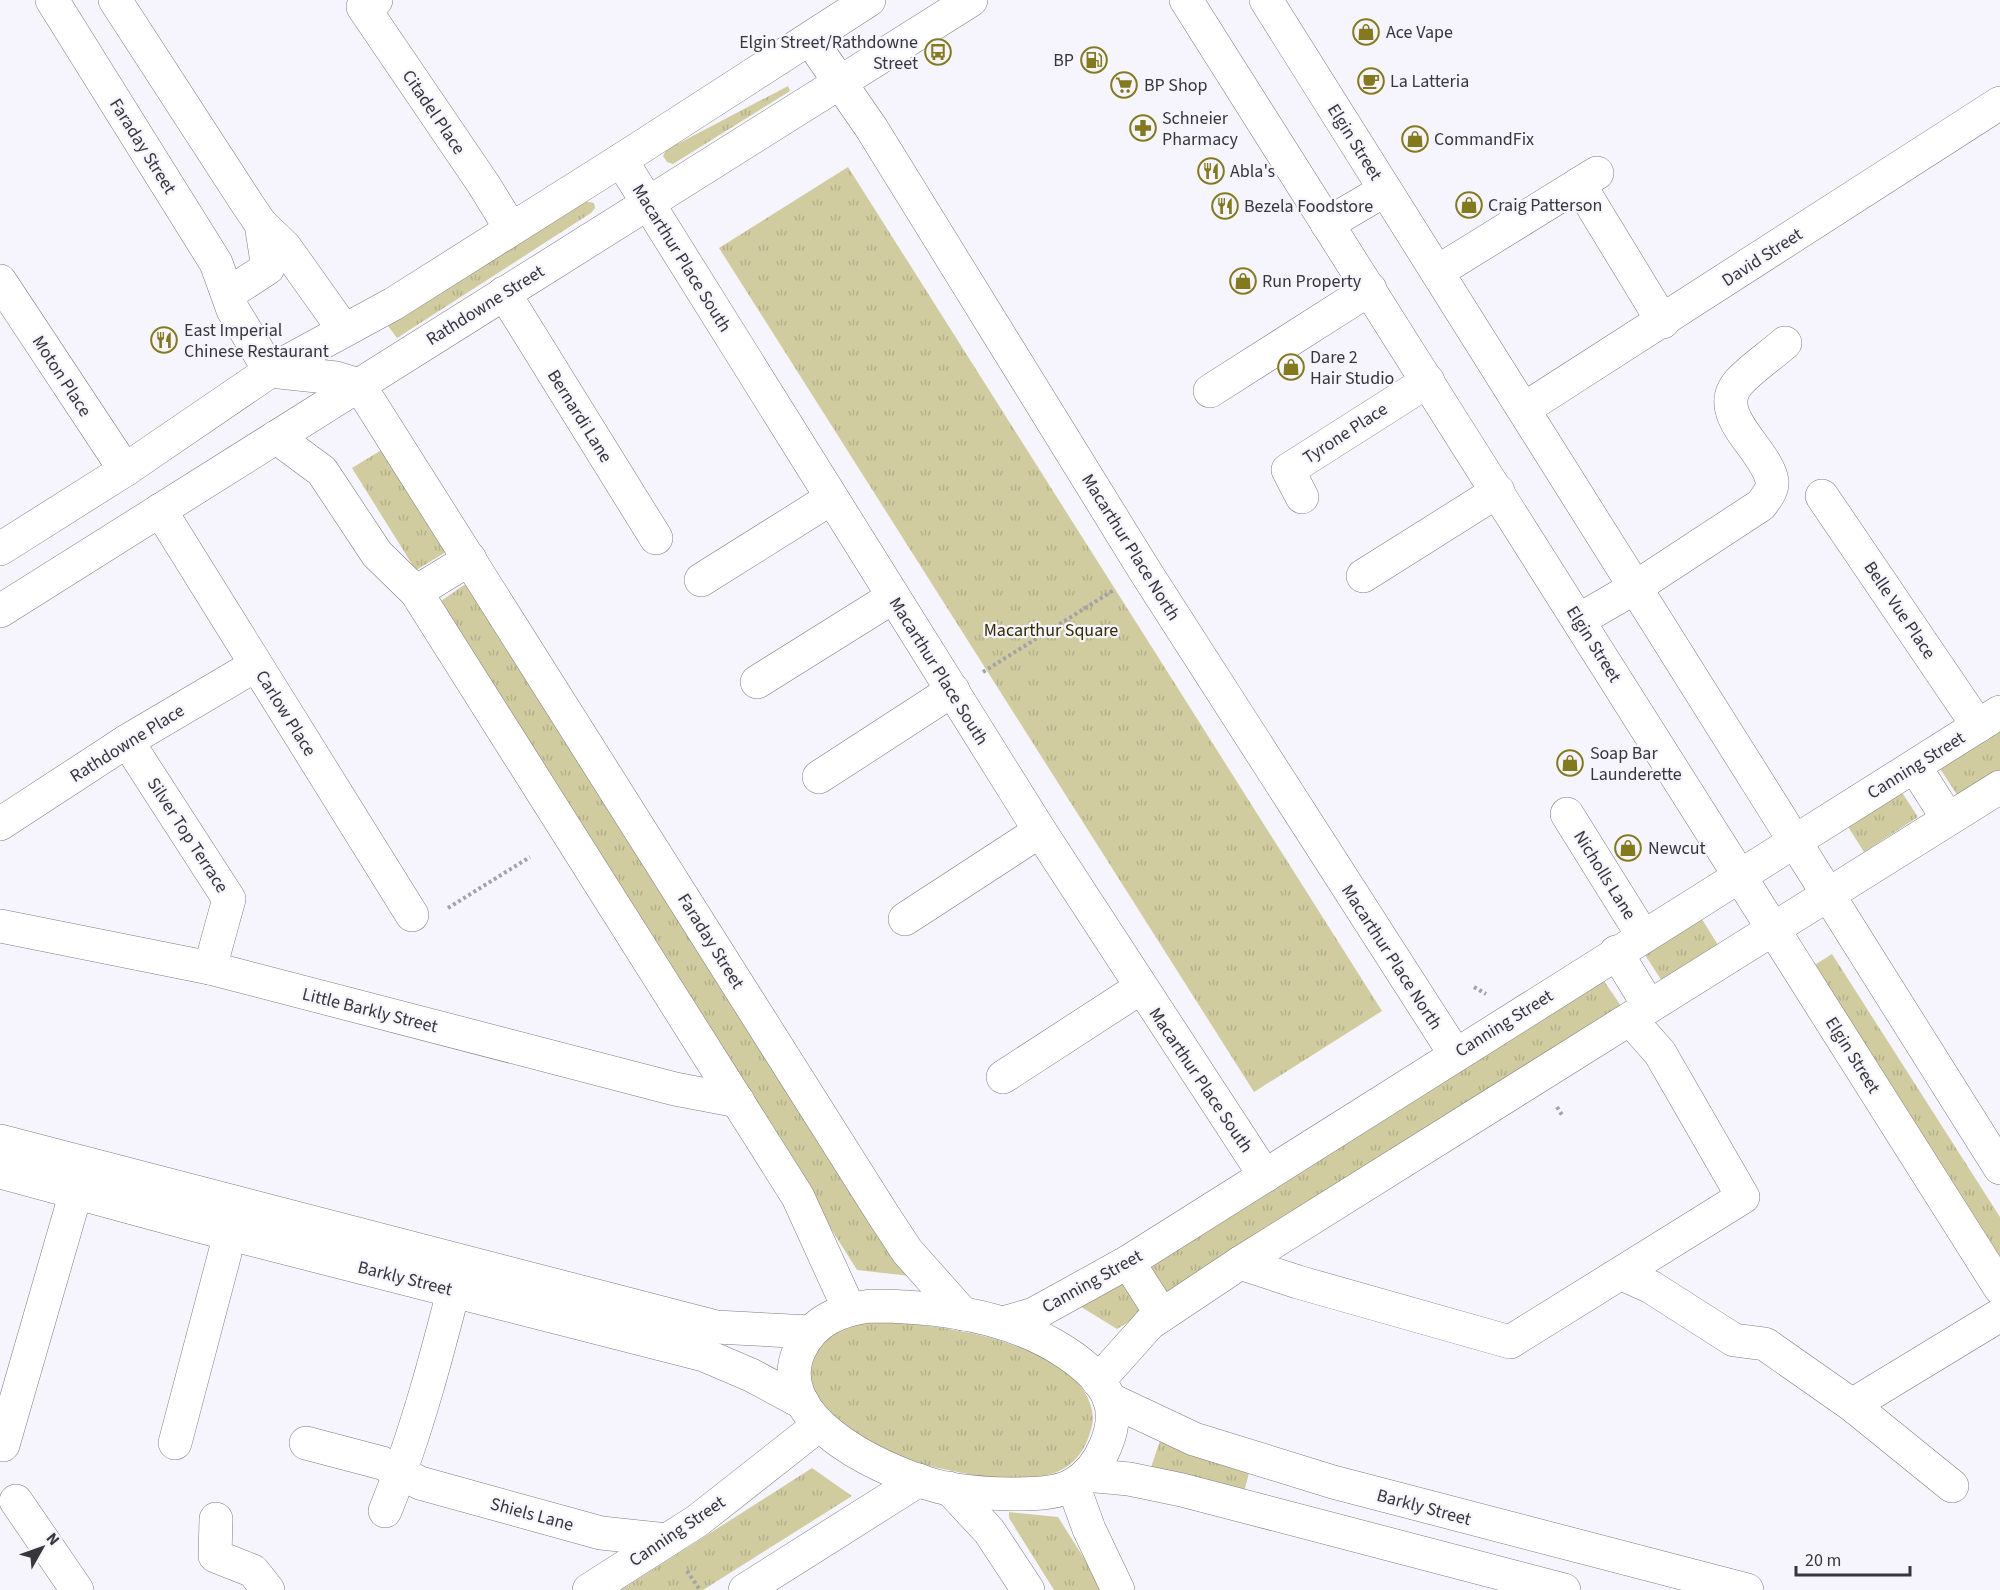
<svg xmlns="http://www.w3.org/2000/svg" width="2000" height="1590" font-family="'Source Sans 3',sans-serif">
	<defs>
		<pattern id="grass-tufts" width="24" height="20" patternUnits="userSpaceOnUse" patternTransform="scale(1.5)"><rect width="24" height="20" fill="#d0cc9f"/><path d="M3 7l-1-3M5 7V3M7 7l1-3M15 17l-1-3M17 17v-4M19 17l1-3" fill="none" stroke="#b3b08a"/></pattern>
	</defs>
	<rect width="100%" height="100%" fill="#f6f5fe"/>
	<g fill="url(#grass-tufts)">
		<path d="M 788,86 L 790,91 L 673,164 L 667,162 L 663,156 L 666,150 Z"/>
		<path d="M 848,167 L 1382,1011 L 1254,1092 L 719,248 Z"/>
		<path d="M 584,201 L 594,203 L 595,208 L 591,213 L 397,338 L 388,326 Z"/>
		<path d="M 388,446 L 451,549 L 418,569 L 415,569 L 352,468 Z"/>
		<path d="M 470,581 L 910,1276 L 857,1270 L 438,603 Z"/>
		<path d="M 2000,725 L 2000,776 L 1961,801 L 1937,764 Z"/>
		<path d="M 1899,788 L 1918,817 L 1864,852 L 1845,822 Z"/>
		<path d="M 1698,913 L 1720,948 L 1664,984 L 1641,949 Z"/>
		<path d="M 1832,954 L 2000,1217 L 2000,1258 L 1813,966 Z"/>
		<path d="M 1600,975 L 1623,1009 L 1166,1301 L 1142,1263 Z"/>
		<path d="M 1120,1279 L 1140,1312 L 1140,1315 L 1117,1329 L 1078,1305 Z"/>
		<path d="M 870,1320 C 937,1326 1009,1332 1065,1372 C 1081,1382 1097,1406 1092,1426 C 1087,1445 1080,1459 1063,1469 C 1026,1491 928,1469 890,1453 C 866,1442 843,1425 820,1412 L 809,1380 L 813,1357 L 821,1342 L 833,1331 Z"/>
		<path d="M 1162,1435 L 1251,1465 L 1242,1500 L 1148,1476 Z"/>
		<path d="M 812,1468 L 852,1496 L 703,1590 L 621,1590 Z"/>
		<path d="M 1009,1512 L 1058,1517 L 1104,1590 L 1054,1590 L 1009,1518 Z"/>
	</g>
	<g fill="none" stroke-linecap="round" stroke-linejoin="round">
		<g stroke="#7e7c84" stroke-width="34">
			<g id="minor">
				<path d="M 52,0 L 216,263 L 233,310 L 270,371"/>
				<path d="M 115,0 L 248,205 L 261,224 L 285,247 L 344,330"/>
				<path d="M 376,0 L 363,7 L 484,185 L 511,229"/>
				<path d="M 810,39 L 872,129 L 1145,571 L 1455,1054"/>
				<path d="M 621,160 L 1040,831 L 1265,1176"/>
				<path d="M 1579,184 L 1663,322"/>
				<path d="M 1437,272 L 1597,173"/>
				<path d="M 0,281 L 125,470"/>
				<path d="M 504,293 L 656,538"/>
				<path d="M 228,294 L 268,268 L 261,224"/>
				<path d="M 359,385 L 884,1216 L 907,1251 L 963,1314"/>
				<path d="M 1210,391 L 1370,289"/>
				<path d="M 1524,409 L 2000,103"/>
				<path d="M 276,437 L 322,471 L 377,554 L 416,592 L 798,1197 L 849,1309"/>
				<path d="M 1822,496 L 1978,726"/>
				<path d="M 1302,497 L 1288,470 L 1428,381"/>
				<path d="M 160,510 L 412,915"/>
				<path d="M 1363,576 L 1498,491"/>
				<path d="M 701,580 L 830,499"/>
				<path d="M 416,592 L 470,559"/>
				<path d="M 1579,620 L 1636,587 L 1761,505 C 1766,498 1773,490 1772,481 C 1767,449 1710,415 1739,382 C 1752,368 1770,356 1785,343"/>
				<path d="M 757,682 L 893,597"/>
				<path d="M 127,741 L 229,899 L 210,968"/>
				<path d="M 1915,767 L 1948,819"/>
				<path d="M 819,777 L 953,690"/>
				<path d="M 1567,814 L 1643,936"/>
				<path d="M 0,824 L 127,741 L 256,665"/>
				<path d="M 905,919 L 1040,831"/>
				<path d="M 0,926 L 210,968 L 675,1089 L 738,1101"/>
				<path d="M 1616,952 L 1649,1006"/>
				<path d="M 1003,1077 L 1140,988"/>
				<path d="M 0,1141 L 716,1327 L 811,1332"/>
				<path d="M 0,1172 L 203,1227 L 704,1355 L 751,1375 L 803,1403"/>
				<path d="M 1128,1262 L 1162,1315"/>
				<path d="M 1240,1263 L 1298,1282 L 1510,1342 L 1743,1197 L 1660,1053 L 1630,1019"/>
				<path d="M 1622,1274 L 1651,1287 L 1734,1340 L 1765,1344 L 1852,1405 L 1952,1486"/>
				<path d="M 870,1306 C 936,1306 1009,1315 1065,1352 C 1082,1363 1101,1379 1109,1398 C 1120,1427 1100,1469 1074,1484 C 1058,1494 1032,1494 1012,1494 C 992,1494 970,1492 949,1489 C 895,1478 765,1422 800,1349 C 814,1320 840,1310 870,1306 Z"/>
				<path d="M 1003,1323 L 1034,1314 L 1128,1262 L 2000,712"/>
				<path d="M 1098,1381 L 1150,1323 L 1240,1263 L 2000,787"/>
				<path d="M 1109,1399 L 1194,1439 L 1333,1482 L 1747,1590"/>
				<path d="M 1852,1405 L 2000,1315"/>
				<path d="M 175,1443 L 230,1234"/>
				<path d="M 306,1443 L 382,1463 L 420,1483 L 601,1533 L 667,1540"/>
				<path d="M 3,1445 L 76,1192"/>
				<path d="M 1086,1475 L 1129,1479 L 1182,1490 L 1564,1590"/>
				<path d="M 1073,1485 L 1089,1529 L 1118,1590"/>
				<path d="M 949,1488 L 989,1531 L 1028,1590"/>
				<path d="M 16,1501 L 77,1590"/>
				<path d="M 385,1511 C 417,1433 438,1351 459,1269"/>
				<path d="M 216,1519 L 215,1556 L 253,1571 L 268,1590"/>
				<path d="M 589,1590 L 697,1521 L 819,1425"/>
				<path d="M 745,1590 L 919,1480"/>
			</g>
		</g>
		<g stroke="#7e7c84" stroke-width="34">
			<g id="major">
				<path d="M 1186,0 L 2000,1288"/>
				<path d="M 1266,0 L 2000,1168"/>
				<path d="M 1327,224 L 1385,190"/>
				<path d="M 270,371 L 336,378 L 359,385"/>
				<path d="M 0,549 L 125,470 L 270,371 L 393,304 L 621,160 L 869,0"/>
				<path d="M 0,611 L 971,0"/>
			</g>
		</g>
		<g stroke="#a3a2a9" stroke-width="4" stroke-dasharray="3 3" stroke-linecap="butt">
			<path d="M 983,672 L 1114,590"/>
			<path d="M 448,908 L 530,857"/>
			<path d="M 1474,987 L 1486,994"/>
			<path d="M 1557,1107 L 1562,1115"/>
			<path d="M 687,1571 L 700,1590"/>
		</g>
		<use href="#minor" stroke="#fff" stroke-width="33"/>
		<use href="#major" stroke="#fff" stroke-width="33"/>
	</g>
	<defs>
		<g id="shop-ring" transform="scale(1.35)"><circle r="9.5" fill="#f6f5fe" stroke="#837a20" stroke-width="1.5"/><path d="M-5-2.5h2.3a2.7 3.5 0 0 1 5.4 0H5L5.5 6h-11ZM-1.5-2.5h3a1.5 2.3 0 0 0-3 0Z" fill="#837a20"/></g>
		<g id="bus-ring" transform="scale(1.35)"><circle r="9.5" fill="#f6f5fe" stroke="#837a20" stroke-width="1.5"/><path d="M-5-6H5V4H4V6H2V4H-2V6H-4V4H-5ZM-3.5-4V0h7V-4ZM-3.5 1.2v1.5H-2V1.2ZM2 1.2v1.5H3.5V1.2Z" fill="#837a20"/></g>
		<g id="fuel-ring" transform="scale(1.35)"><circle r="9.5" fill="#f6f5fe" stroke="#837a20" stroke-width="1.5"/><path d="M-5.5-6h7V0h2V4h1.3V-2.5L3-4.5l.8-.8L6-3V5H2.5V1h-1V6h-7ZM-4.2-4.7v3.2H.2V-4.7Z" fill="#837a20"/></g>
		<g id="cafe-ring" transform="scale(1.35)"><circle r="9.5" fill="#f6f5fe" stroke="#837a20" stroke-width="1.5"/><path d="M-5.5-4.5H6V0H3Q3 3.5 0 3.5H-2.5Q-5.5 3.5-5.5 0ZM3-3.2v2h1.7v-2ZM-6 4.5H4V6H-6Z" fill="#837a20"/></g>
		<g id="supermarket-ring" transform="scale(1.35)"><circle r="9.5" fill="#f6f5fe" stroke="#837a20" stroke-width="1.5"/><path d="M-6-5.5h2.5l.6 2H6L4.5 2H-2.5L-4.4-4H-6ZM-1.5 3.2a1.3 1.3 0 1 0 .1 0ZM3 3.2a1.3 1.3 0 1 0 .1 0Z" fill="#837a20"/></g>
		<g id="pharmacy-ring" transform="scale(1.35)"><circle r="9.5" fill="#f6f5fe" stroke="#837a20" stroke-width="1.5"/><path d="M-2-6h4v4h4v4h-4v4h-4v-4h-4v-4h4Z" fill="#837a20"/></g>
		<g id="restaurant-ring" transform="scale(1.35)"><circle r="9.5" fill="#f6f5fe" stroke="#837a20" stroke-width="1.5"/><path d="M-5-6h1v4h1v-4h1v4h1v-4h1v5L-1.5 .5V6h-2V.5L-5-1ZM5-6V6H3V1.5H1.5Q1.5-4 5-6Z" fill="#837a20"/></g>
	</defs>
	<g fill-rule="evenodd">
		<use href="#shop-ring" x="1366" y="32"/>
		<use href="#bus-ring" x="938" y="52"/>
		<use href="#fuel-ring" x="1094" y="60"/>
		<use href="#cafe-ring" x="1371" y="81"/>
		<use href="#supermarket-ring" x="1124" y="85"/>
		<use href="#pharmacy-ring" x="1143" y="128"/>
		<use href="#shop-ring" x="1415" y="139"/>
		<use href="#restaurant-ring" x="1211" y="171"/>
		<use href="#shop-ring" x="1469" y="205"/>
		<use href="#restaurant-ring" x="1225" y="206"/>
		<use href="#shop-ring" x="1243" y="281"/>
		<use href="#restaurant-ring" x="164" y="340"/>
		<use href="#shop-ring" x="1291" y="367"/>
		<use href="#shop-ring" x="1570" y="763"/>
		<use href="#shop-ring" x="1628" y="848"/>
	</g>
	<g text-anchor="middle" stroke-width="4.5" stroke-linejoin="round" paint-order="stroke">
		<g font-size="18" fill="#37363a" stroke="#f6f5fe" text-anchor="start">
			<text x="1386" y="38">Ace Vape</text>
			<text x="918" y="48" text-anchor="end">Elgin Street/Rathdowne<tspan x="918" dy="21">Street</tspan></text>
			<text x="1074" y="66" text-anchor="end">BP</text>
			<text x="1390" y="87">La Latteria</text>
			<text x="1144" y="91">BP Shop</text>
			<text x="1162" y="124">Schneier<tspan x="1162" dy="21">Pharmacy</tspan></text>
			<text x="1434" y="145">CommandFix</text>
			<text x="1230" y="177">Abla's</text>
			<text x="1488" y="211">Craig Patterson</text>
			<text x="1244" y="212">Bezela Foodstore</text>
			<text x="1262" y="287">Run Property</text>
			<text x="184" y="336">East Imperial<tspan x="184" dy="21">Chinese Restaurant</tspan></text>
			<text x="1310" y="363">Dare 2<tspan x="1310" dy="21">Hair Studio</tspan></text>
			<text x="1590" y="759">Soap Bar<tspan x="1590" dy="21">Launderette</tspan></text>
			<text x="1648" y="854">Newcut</text>
		</g>
		<g font-size="18" fill="#37363a" stroke="#f6f5fe">
			<text transform="translate(434 112) rotate(56)" y="6">Citadel Place</text>
			<text transform="translate(1355 142) rotate(58)" y="6">Elgin Street</text>
			<text transform="translate(143 146) rotate(58)" y="6">Faraday Street</text>
			<text transform="translate(1762 257) rotate(-33)" y="6">David Street</text>
			<text transform="translate(682 258) rotate(58)" y="6">Macarthur Place South</text>
			<text transform="translate(485 305) rotate(-32)" y="6">Rathdowne Street</text>
			<text transform="translate(62 376) rotate(57)" y="6">Moton Place</text>
			<text transform="translate(580 416) rotate(58)" y="6">Bernardi Lane</text>
			<text transform="translate(1345 433) rotate(-33)" y="6">Tyrone Place</text>
			<text transform="translate(1131 547) rotate(58)" y="6">Macarthur Place North</text>
			<text transform="translate(1900 610) rotate(56)" y="6">Belle Vue Place</text>
			<text transform="translate(1594 644) rotate(58)" y="6">Elgin Street</text>
			<text transform="translate(939 671) rotate(58)" y="6">Macarthur Place South</text>
			<text transform="translate(286 713) rotate(58)" y="6">Carlow Place</text>
			<text transform="translate(127 743) rotate(-32)" y="6">Rathdowne Place</text>
			<text transform="translate(1916 765) rotate(-32)" y="6">Canning Street</text>
			<text transform="translate(188 835) rotate(57)" y="6">Silver Top Terrace</text>
			<text transform="translate(1605 875) rotate(58)" y="6">Nicholls Lane</text>
			<text transform="translate(711 941) rotate(58)" y="6">Faraday Street</text>
			<text transform="translate(1392 957) rotate(57)" y="6">Macarthur Place North</text>
			<text transform="translate(370 1010) rotate(14)" y="6">Little Barkly Street</text>
			<text transform="translate(1504 1023) rotate(-32)" y="6">Canning Street</text>
			<text transform="translate(1853 1055) rotate(58)" y="6">Elgin Street</text>
			<text transform="translate(1201 1080) rotate(56)" y="6">Macarthur Place South</text>
			<text transform="translate(405 1278) rotate(14)" y="6">Barkly Street</text>
			<text transform="translate(1092 1281) rotate(-29)" y="6">Canning Street</text>
			<text transform="translate(1424 1507) rotate(15)" y="6">Barkly Street</text>
			<text transform="translate(532 1514) rotate(15)" y="6">Shiels Lane</text>
			<text transform="translate(677 1531) rotate(-34)" y="6">Canning Street</text>
		</g>
		<g font-size="18" fill="#312c01" stroke="#f6f5fe">
			<text x="1051" y="636">Macarthur Square</text>
		</g>
	</g>
	<g transform="translate(42 1548) rotate(50)" stroke="#f6f5fe" stroke-width="4.5" paint-order="stroke">
	<path d="M0-4.5L10 22L0 15L-10 22Z" fill="#37363a"/>
	<text y="-9" font-size="16" font-weight="bold" text-anchor="middle" fill="#37363a">N</text>
	</g>
	<path d="M1796 1566v9h114v-9" fill="none" stroke="#37363a" stroke-width="3"/>
	<text x="1805" y="1566" font-size="18" fill="#37363a" stroke="#f6f5fe" stroke-width="4.5" paint-order="stroke">20 m</text>
</svg>
